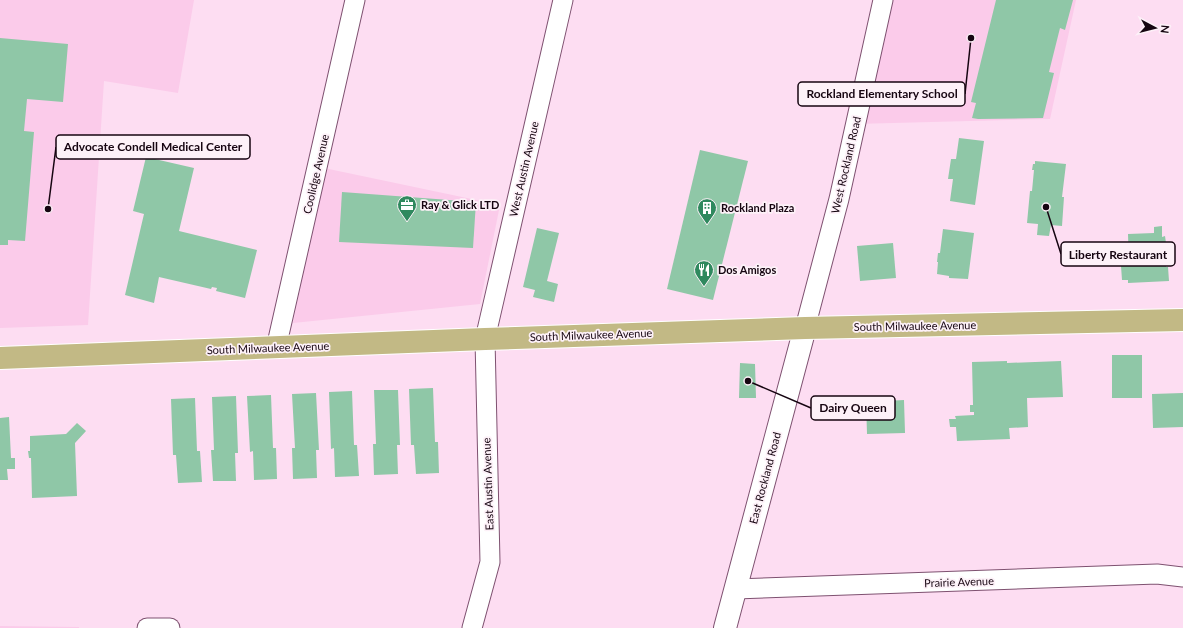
<svg xmlns="http://www.w3.org/2000/svg" width="1183" height="628" font-family="Lato,sans-serif">
	<rect width="100%" height="100%" fill="#fdddf2"/>
	<g fill="#fbcbea">
		<path d="M 0,0 L 194,0 L 178,93 L 104,81 L 88,325 L 0,328 Z"/>
		<path d="M 883,0 L 1076,0 L 1050,119 L 855,124 Z"/>
		<path d="M 324,168 L 500,205 L 480,304 L 293,323 Z"/>
		<path d="M 0,626 L 79,627 L 79,628 L 0,628 Z"/>
	</g>
	<g fill="#8fc7a7">
		<path d="M 996,0 L 1073,0 L 1065,30 L 1060,28 L 1049,72 L 1054,73 L 1043,118 L 978,119 L 972,118 L 976,103 L 971,102 Z"/>
		<path d="M 0,38 L 68,44 L 63,102 L 27,99 L 24,131 L 34,132 L 25,241 L 8,240 L 8,245 L 0,245 Z"/>
		<path d="M 959,138 L 984,141 L 975,205 L 950,201 L 953,179 L 948,179 L 951,159 L 956,159 Z"/>
		<path d="M 700,150 L 748,161 L 713,300 L 667,289 Z"/>
		<path d="M 146,157 L 194,168 L 179,231 L 257,250 L 245,298 L 216,291 L 217,288 L 212,287 L 211,289 L 159,277 L 154,303 L 125,295 L 144,214 L 133,211 Z"/>
		<path d="M 1035,161 L 1066,164 L 1062,197 L 1064,197 L 1062,226 L 1051,225 L 1049,236 L 1037,235 L 1038,224 L 1027,223 L 1030,191 L 1032,191 L 1034,170 L 1032,170 L 1033,164 L 1035,164 Z"/>
		<path d="M 342,192 L 476,202 L 473,248 L 339,242 Z"/>
		<path d="M 1162,226 L 1162,237 L 1165,236 L 1166,243 L 1162,243 L 1163,256 L 1166,256 L 1166,267 L 1168,267 L 1169,281 L 1128,283 L 1128,280 L 1122,280 L 1121,266 L 1129,266 L 1128,234 L 1154,233 L 1154,227 Z"/>
		<path d="M 537,228 L 559,233 L 547,281 L 558,284 L 554,302 L 533,297 L 535,290 L 523,287 Z"/>
		<path d="M 943,229 L 974,233 L 968,279 L 949,278 L 949,276 L 937,274 L 938,262 L 937,262 L 938,253 L 940,253 Z"/>
		<path d="M 893,243 L 896,278 L 860,281 L 857,246 Z"/>
		<rect x="1112" y="355" width="30" height="43"/>
		<path d="M 1007,361 L 1007,363 L 1061,361 L 1063,397 L 1027,398 L 1028,427 L 1009,428 L 1010,439 L 957,441 L 956,427 L 950,427 L 949,419 L 956,419 L 955,416 L 974,415 L 974,412 L 970,412 L 970,405 L 973,405 L 972,362 Z"/>
		<path d="M 740,363 L 755,364 L 756,398 L 739,398 Z"/>
		<path d="M 433,388 L 435,442 L 438,442 L 439,473 L 416,474 L 414,445 L 411,445 L 409,389 Z"/>
		<path d="M 374,390 L 398,390 L 400,445 L 397,445 L 398,474 L 374,475 L 373,444 L 376,444 Z"/>
		<path d="M 352,391 L 354,445 L 357,445 L 359,476 L 335,477 L 334,448 L 331,449 L 329,392 Z"/>
		<path d="M 316,393 L 319,450 L 316,450 L 317,478 L 293,479 L 292,448 L 295,448 L 292,394 Z"/>
		<path d="M 1183,393 L 1183,427 L 1153,428 L 1152,394 Z"/>
		<path d="M 271,395 L 273,448 L 276,448 L 277,479 L 254,480 L 253,451 L 250,452 L 247,396 Z"/>
		<path d="M 236,396 L 238,453 L 235,453 L 236,481 L 213,481 L 211,450 L 214,450 L 212,397 Z"/>
		<path d="M 195,398 L 197,451 L 200,451 L 202,482 L 178,483 L 176,455 L 173,455 L 171,399 Z"/>
		<path d="M 904,400 L 905,433 L 867,434 L 866,402 Z"/>
		<path d="M 9,417 L 11,458 L 15,458 L 15,469 L 7,469 L 8,480 L 0,480 L 0,418 Z"/>
		<path d="M 77,423 L 86,431 L 75,443 L 77,496 L 32,498 L 31,458 L 29,458 L 28,451 L 30,451 L 30,436 L 66,434 Z"/>
	</g>
	<g fill="none" stroke-linecap="round" stroke-linejoin="round">
		<g stroke="#7e5170" stroke-width="21">
			<g id="minor">
				<path d="M 805,328 L 839,199 L 883,0"/>
				<path d="M 276,348 L 355,0"/>
				<path d="M 735,589 L 1157,574 L 1183,577"/>
				<path d="M 147,628 L 170,628"/>
				<path d="M 472,628 L 490,562 L 485,339 L 563,0"/>
			</g>
		</g>
		<g stroke="#7e5170" stroke-width="24">
			<path id="tertiary" d="M 725,628 L 805,328"/>
		</g>
		<g stroke="#fff" stroke-width="24">
			<path id="primary" d="M 0,358 L 485,339 L 805,328 L 1183,320"/>
		</g>
		<use href="#minor" stroke="#fff" stroke-width="19"/>
		<use href="#tertiary" stroke="#fff" stroke-width="22"/>
		<use href="#primary" stroke="#c2b985" stroke-width="22"/>
	</g>
	<defs>
		<g id="office-pin" transform="scale(1)"><path d="M0 17L-7.5 6A9.5 9.5 0 1 1 7.5 6Z" fill="#2f895e" stroke="#fdf1f8"/><path d="M-6-3h4V-5.5h4V-3h4V5H-6ZM-1-4.5V-3h2v-1.5ZM-6 0V1H6V0Z" fill="#fff"/></g>
		<g id="building-pin" transform="scale(1)"><path d="M0 17L-7.5 6A9.5 9.5 0 1 1 7.5 6Z" fill="#2f895e" stroke="#fdf1f8"/><path d="M-4-6H4V6H1V3H-1V6H-4ZM-2.5-4.3h1.7v1.8h-1.7ZM.8-4.3h1.7v1.8H.8ZM-2.5-1h1.7V.8h-1.7ZM.8-1h1.7V.8H.8Z" fill="#fff"/></g>
		<g id="restaurant-pin" transform="scale(1)"><path d="M0 17L-7.5 6A9.5 9.5 0 1 1 7.5 6Z" fill="#2f895e" stroke="#fdf1f8"/><path d="M-5-6h1v4h1v-4h1v4h1v-4h1v5L-1.5 .5V6h-2V.5L-5-1ZM5-6V6H3V1.5H1.5Q1.5-4 5-6Z" fill="#fff"/></g>
	</defs>
	<g fill-rule="evenodd">
		<use href="#office-pin" x="407" y="205"/>
		<use href="#building-pin" x="707" y="208"/>
		<use href="#restaurant-pin" x="704" y="270"/>
	</g>
	<g text-anchor="middle" stroke-width="3.5" stroke-linejoin="round" paint-order="stroke">
		<g font-size="11" fill="#160511" stroke="#fdf1f8">
			<text transform="translate(846 165) rotate(-77)" y="4">West Rockland Road</text>
			<text transform="translate(524 169) rotate(-77)" y="4">West Austin Avenue</text>
			<text transform="translate(316 174) rotate(-77)" y="4">Coolidge Avenue</text>
			<text transform="translate(915 326) rotate(-1)" y="4">South Milwaukee Avenue</text>
			<text transform="translate(591 335) rotate(-2)" y="4">South Milwaukee Avenue</text>
			<text transform="translate(268 348) rotate(-2)" y="4">South Milwaukee Avenue</text>
			<text transform="translate(765 478) rotate(-75)" y="4">East Rockland Road</text>
			<text transform="translate(488 484) rotate(-92)" y="4">East Austin Avenue</text>
			<text transform="translate(959 582) rotate(-2)" y="4">Prairie Avenue</text>
		</g>
		<g font-size="11" font-weight="bold" fill="#160511" stroke="#fdf1f8" text-anchor="start">
			<text x="421" y="209">Ray &amp; Glick LTD</text>
			<text x="721" y="212">Rockland Plaza</text>
			<text x="718" y="274">Dos Amigos</text>
		</g>
	</g>
	<path fill="none" stroke="#160511" stroke-width="1.5" d="M971 38L965 94M48 209L56 147M1046 207L1061 254M748 381L811 408"/>
	<g fill="#160511" stroke="#fdf1f8" stroke-width="1.5">
		<circle cx="971" cy="38" r="4"/>
		<circle cx="48" cy="209" r="4"/>
		<circle cx="1046" cy="207" r="4"/>
		<circle cx="748" cy="381" r="4"/>
	</g>
	<g fill="#fdf1f8" stroke="#160511" stroke-width="1.5">
		<rect x="798" y="82" width="167" height="24" rx="4"/>
		<rect x="56" y="135" width="194" height="24" rx="4"/>
		<rect x="1061" y="242" width="114" height="24" rx="4"/>
		<rect x="811" y="396" width="84" height="24" rx="4"/>
	</g>
	<g font-size="12" text-anchor="middle" font-weight="bold" fill="#160511">
		<text x="882" y="98">Rockland Elementary School</text>
		<text x="153" y="151">Advocate Condell Medical Center</text>
		<text x="1118" y="259">Liberty Restaurant</text>
		<text x="853" y="412">Dairy Queen</text>
	</g>
	<g transform="translate(1155 28) rotate(97)" stroke="#fdf1f8" stroke-width="3" paint-order="stroke">
	<path d="M0-3L7 15L0 10L-7 15Z" fill="#160511"/>
	<text y="-6" font-size="11" font-weight="bold" text-anchor="middle" fill="#160511">N</text>
	</g>
</svg>
